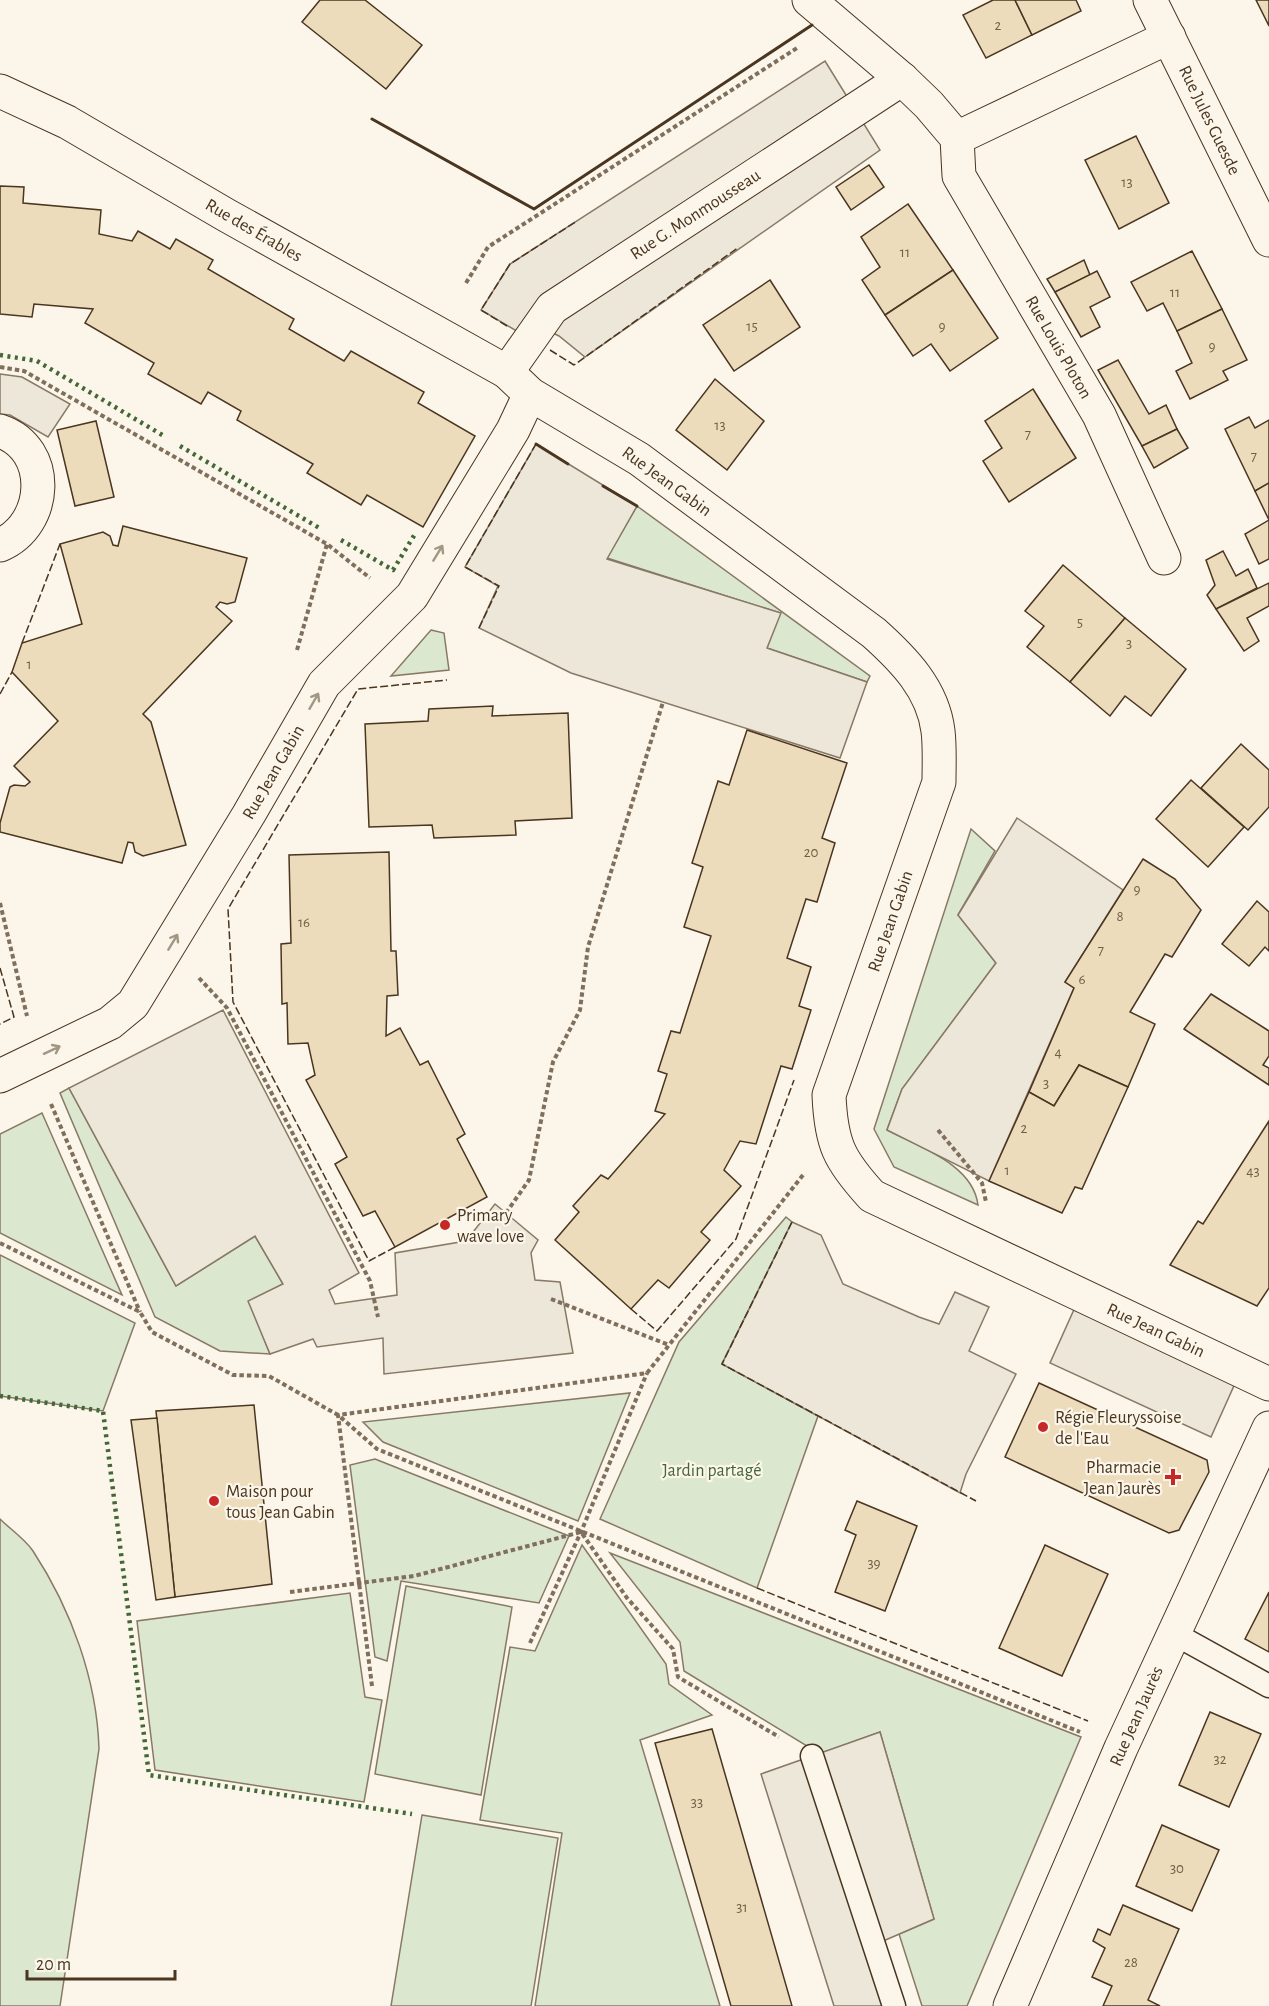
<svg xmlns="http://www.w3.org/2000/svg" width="1269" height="2006" font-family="'Alegreya Sans',sans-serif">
	<rect width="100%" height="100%" fill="#fbf6e9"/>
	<g fill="#dce7d0" stroke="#887966" stroke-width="1.5">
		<path d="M 637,506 L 870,676 L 867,682 L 767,648 L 780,613 L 607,558 Z"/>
		<path d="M 431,630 L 444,633 L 449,670 L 391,676 Z"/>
		<path d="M 971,829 L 995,851 L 958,915 L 996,963 L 902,1089 L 887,1130 C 919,1147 973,1164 978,1205 L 894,1167 L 874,1129 Z"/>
		<path d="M 69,1088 L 176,1286 L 255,1236 L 283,1284 L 249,1301 L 270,1354 L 220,1351 L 155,1317 L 60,1093 Z"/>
		<path d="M 42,1113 L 122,1295 L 0,1233 L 0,1134 Z"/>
		<path d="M 786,1217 L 792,1222 L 722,1364 L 818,1416 L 757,1588 L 600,1519 L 679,1342 Z"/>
		<path d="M 0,1255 L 135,1323 L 103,1411 L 0,1396 Z"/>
		<path d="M 630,1393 L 578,1521 L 383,1442 L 363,1422 Z"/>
		<path d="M 375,1459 L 569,1536 L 539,1603 L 401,1581 L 387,1661 L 375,1657 L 350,1465 Z"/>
		<path d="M 0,1519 C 10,1529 25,1539 33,1551 C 71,1609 97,1680 99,1749 L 60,2006 L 0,2006 Z"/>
		<path d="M 582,1545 L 666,1664 L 669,1684 L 712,1715 L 640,1740 L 720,2006 L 535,2006 L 562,1833 L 480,1820 L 510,1647 L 535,1651 Z"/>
		<path d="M 610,1553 L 1081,1737 L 967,2006 L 922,2006 L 899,1934 L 934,1919 L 880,1732 L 820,1754 L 684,1671 L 680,1642 Z"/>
		<path d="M 406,1586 L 512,1607 L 481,1795 L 375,1774 Z"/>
		<path d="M 350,1593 L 365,1697 L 382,1700 L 364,1802 L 155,1770 L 137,1621 Z"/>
		<path d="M 422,1815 L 558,1838 L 531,2006 L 391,2006 Z"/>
	</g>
	<g fill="#ede7d9" stroke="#887966" stroke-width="1.5">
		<path d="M 825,61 L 880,150 L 585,357 L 559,336 L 539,326 L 530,339 L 481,310 L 510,264 Z"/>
		<path d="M 0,374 L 22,377 L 70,404 L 48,437 L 10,415 L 0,414 Z"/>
		<path d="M 536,444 L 637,506 L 607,559 L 781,613 L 767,648 L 867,682 L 840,758 L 571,673 L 479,628 L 498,586 L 465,567 Z"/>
		<path d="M 1017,818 L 1123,890 L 1065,982 L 1074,988 L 989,1181 L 887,1130 L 902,1089 L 996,963 L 958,915 Z"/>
		<path d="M 223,1010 L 359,1273 L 329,1290 L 335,1304 L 397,1295 L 395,1253 L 466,1241 L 495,1204 L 538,1240 L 531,1253 L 535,1280 L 560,1282 L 573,1353 L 384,1374 L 383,1338 L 317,1347 L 313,1339 L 270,1354 L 248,1301 L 283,1284 L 255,1236 L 176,1286 L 69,1088 Z"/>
		<path d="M 792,1222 L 821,1235 L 843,1284 L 919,1317 L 939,1324 L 955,1292 L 989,1307 L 969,1351 L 1016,1374 L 966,1474 L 960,1493 L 722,1364 Z"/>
		<path d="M 1081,1294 L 1241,1370 L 1211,1437 L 1050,1363 Z"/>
		<path d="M 880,1732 L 934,1919 L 874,1945 L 894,2006 L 834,2006 L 761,1774 Z"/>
	</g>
	<g fill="#ecdcbc" stroke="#4a3520" stroke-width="1.5">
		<path d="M 320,0 L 365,0 L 422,45 L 386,89 L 302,22 Z"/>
		<path d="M 993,0 L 1015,0 L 1032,35 L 986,58 L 963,15 Z"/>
		<path d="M 1015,0 L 1076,0 L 1081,11 L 1032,35 Z"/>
		<path d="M 1256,0 L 1269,0 L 1269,26 Z"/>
		<path d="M 1136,136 L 1169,203 L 1119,229 L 1085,160 Z"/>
		<path d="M 869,165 L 884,187 L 851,210 L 836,187 Z"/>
		<path d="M 0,186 L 24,187 L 23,203 L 101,210 L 99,234 L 132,241 L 138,231 L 170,249 L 176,239 L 213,260 L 208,269 L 294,319 L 289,329 L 344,361 L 351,351 L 424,392 L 418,403 L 475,436 L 423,527 L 367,495 L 361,505 L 307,473 L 313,464 L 237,420 L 241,411 L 208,392 L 201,404 L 148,374 L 154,363 L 85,323 L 93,309 L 34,304 L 32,317 L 0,314 Z"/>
		<path d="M 908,204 L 953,270 L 885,315 L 862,280 L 880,267 L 861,237 Z"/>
		<path d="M 1192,251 L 1222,309 L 1177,331 L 1163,303 L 1147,311 L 1131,282 Z"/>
		<path d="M 1084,260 L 1090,275 L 1055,292 L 1047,279 Z"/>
		<path d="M 953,270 L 998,338 L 950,371 L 931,344 L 913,356 L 885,315 Z"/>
		<path d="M 1097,271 L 1110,297 L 1090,307 L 1100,327 L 1081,337 L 1055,292 Z"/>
		<path d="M 770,280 L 800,327 L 734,371 L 703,325 Z"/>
		<path d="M 1222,309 L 1247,360 L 1223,371 L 1228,380 L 1190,399 L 1176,371 L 1192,363 L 1177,331 Z"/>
		<path d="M 1118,360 L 1149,414 L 1166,405 L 1177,429 L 1142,446 L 1098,370 Z"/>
		<path d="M 715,379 L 764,421 L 727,470 L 676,430 Z"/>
		<path d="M 1033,389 L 1076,458 L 1009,502 L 983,461 L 1002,448 L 985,421 Z"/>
		<path d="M 1249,417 L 1255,428 L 1269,420 L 1269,483 L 1255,491 L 1225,429 Z"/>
		<path d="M 96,421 L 114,497 L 75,506 L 57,430 Z"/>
		<path d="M 1177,429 L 1188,448 L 1154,468 L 1142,446 Z"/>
		<path d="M 1269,483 L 1269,520 L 1255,491 Z"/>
		<path d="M 1269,520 L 1269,559 L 1259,564 L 1245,534 Z"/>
		<path d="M 123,526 L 247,558 L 235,602 L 227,604 L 220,602 L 216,607 L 232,621 L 143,714 L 151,722 L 186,845 L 143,856 L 135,852 L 133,843 L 128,842 L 122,863 L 0,832 L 0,823 L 10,787 L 14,785 L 25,786 L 30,782 L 14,766 L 58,721 L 12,672 L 22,643 L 82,624 L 60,544 L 103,532 L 110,536 L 113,545 L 118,546 Z"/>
		<path d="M 1223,551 L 1236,576 L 1248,569 L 1257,588 L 1216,609 L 1207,595 L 1215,585 L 1206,560 Z"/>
		<path d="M 1063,565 L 1125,618 L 1070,682 L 1027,647 L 1044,626 L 1025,611 Z"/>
		<path d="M 1269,583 L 1269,606 L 1247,618 L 1259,641 L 1244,651 L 1216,609 Z"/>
		<path d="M 1125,618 L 1186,669 L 1151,716 L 1125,696 L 1110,716 L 1070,682 Z"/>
		<path d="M 493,706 L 492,716 L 568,713 L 572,818 L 515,821 L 516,835 L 434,838 L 432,825 L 369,827 L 365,724 L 428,721 L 429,709 Z"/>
		<path d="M 747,730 L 847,763 L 822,838 L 835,843 L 817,902 L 806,899 L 787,958 L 811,967 L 799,1006 L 811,1010 L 792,1069 L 781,1066 L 756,1144 L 740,1141 L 724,1170 L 741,1186 L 701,1232 L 710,1240 L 669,1288 L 658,1280 L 631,1309 L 555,1240 L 579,1212 L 573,1206 L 601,1175 L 608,1179 L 665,1114 L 655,1111 L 667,1074 L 658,1071 L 671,1031 L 680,1033 L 711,936 L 684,927 L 703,867 L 692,863 L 718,781 L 729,785 Z"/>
		<path d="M 1241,744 L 1269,770 L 1269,807 L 1248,830 L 1201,788 Z"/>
		<path d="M 1191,780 L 1244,827 L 1208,867 L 1156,819 Z"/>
		<path d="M 389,852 L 391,951 L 396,951 L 398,995 L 387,996 L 386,1036 L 400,1028 L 420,1065 L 428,1061 L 465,1134 L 457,1139 L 487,1197 L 395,1247 L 375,1211 L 363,1216 L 335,1164 L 347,1157 L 306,1080 L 315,1075 L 308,1043 L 288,1044 L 287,1003 L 282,1004 L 281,944 L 291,943 L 289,855 Z"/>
		<path d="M 1143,859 L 1175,879 L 1201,910 L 1172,957 L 1165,954 L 1130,1012 L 1155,1024 L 1128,1087 L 1079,1065 L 1054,1106 L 1029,1092 L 1074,988 L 1065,982 Z"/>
		<path d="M 1257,901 L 1269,912 L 1269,951 L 1265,947 L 1249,966 L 1222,944 Z"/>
		<path d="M 1211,994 L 1269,1031 L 1269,1056 L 1263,1065 L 1269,1068 L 1269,1085 L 1184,1029 Z"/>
		<path d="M 1079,1065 L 1128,1087 L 1082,1189 L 1075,1187 L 1062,1213 L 989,1181 L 1029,1092 L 1054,1106 Z"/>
		<path d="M 1269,1121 L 1269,1288 L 1257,1306 L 1170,1265 L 1198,1221 L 1203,1224 Z"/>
		<path d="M 1039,1383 L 1207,1460 L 1209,1472 L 1179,1530 L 1169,1533 L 1005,1457 Z"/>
		<path d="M 254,1405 L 272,1584 L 175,1597 L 156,1411 Z"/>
		<path d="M 157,1418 L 175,1597 L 156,1600 L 131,1420 Z"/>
		<path d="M 857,1501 L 917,1526 L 885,1611 L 835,1592 L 856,1535 L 845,1530 Z"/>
		<path d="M 1045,1545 L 1108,1574 L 1062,1676 L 999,1648 Z"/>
		<path d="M 1269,1592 L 1269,1652 L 1245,1639 Z"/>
		<path d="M 1210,1712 L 1261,1734 L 1229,1807 L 1179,1785 Z"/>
		<path d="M 712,1729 L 792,2006 L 731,2006 L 655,1743 Z"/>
		<path d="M 1162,1825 L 1219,1850 L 1192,1911 L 1136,1886 Z"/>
		<path d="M 1123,1905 L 1179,1929 L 1148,2000 L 1160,2006 L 1103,2006 L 1112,1986 L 1092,1977 L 1105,1948 L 1093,1941 L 1098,1929 L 1110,1935 Z"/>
	</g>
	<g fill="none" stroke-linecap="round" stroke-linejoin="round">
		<g stroke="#4a3520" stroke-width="25">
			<g id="service">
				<path d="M 1173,1633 L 1269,1686"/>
				<path d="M 812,1756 L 894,2006"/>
			</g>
		</g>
		<g stroke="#4a3520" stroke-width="35">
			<g id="minor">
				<path d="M 809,0 L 902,79 L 929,105 L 957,138 L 959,176 L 1099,415 L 1164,558"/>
				<path d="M 1150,0 L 1269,240"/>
				<path d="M 0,91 L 67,122 L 226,215 L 507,372 L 530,394 L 639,459 L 874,633 C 903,659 933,689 938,731 C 940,747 939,765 939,782 L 829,1095 C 831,1144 839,1160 872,1196 L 1269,1384"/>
				<path d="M 957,138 L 1169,37"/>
				<path d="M 507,372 L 552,308 L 902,79"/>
				<path d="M 0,431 C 53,449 48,525 0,545"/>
				<path d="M 0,1076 L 110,1023 L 133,1004 L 249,814 L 324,684 L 412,596 L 513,430 L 530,394"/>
				<path d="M 1010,2006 L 1121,1748 L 1269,1428"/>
			</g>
		</g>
		<g stroke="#7f6f5c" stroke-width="4" stroke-dasharray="4.5 3" stroke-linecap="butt">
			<path d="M 466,283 L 488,247 L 797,48"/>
			<path d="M 0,367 L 24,371 L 327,544 L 370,578"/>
			<path d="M 297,650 L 327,544"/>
			<path d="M 0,903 L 27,1016"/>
			<path d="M 199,978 L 227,1008 L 370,1281 L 378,1317"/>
			<path d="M 51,1104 L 140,1312"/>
			<path d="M 938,1130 L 982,1183 L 986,1202"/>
			<path d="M 506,1213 L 529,1180 L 553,1062 L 580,1010 L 588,947 L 663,702"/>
			<path d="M 0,1243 L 140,1312 L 152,1332 L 233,1375 L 269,1376 L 338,1415 L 377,1449 L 1080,1732"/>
			<path d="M 551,1299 L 669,1345"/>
			<path d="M 290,1592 L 414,1576 L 581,1532 L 627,1598 L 673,1649 L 678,1677 L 779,1737"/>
			<path d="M 530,1643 L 581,1532 L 647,1373"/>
			<path d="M 372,1686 L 338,1415 L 647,1373 L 803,1175"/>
		</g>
		<use href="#service" stroke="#fbf6e9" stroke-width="22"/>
		<use href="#minor" stroke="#fbf6e9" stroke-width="33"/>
		<g stroke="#436837" stroke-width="4.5" stroke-dasharray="3 4.5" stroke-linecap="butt">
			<path d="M 0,355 L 37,361 L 164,436"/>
			<path d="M 180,446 L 321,529"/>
			<path d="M 341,540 L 393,570 L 415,534"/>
			<path d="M 0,1396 L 103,1411 L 149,1775 L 412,1814"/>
		</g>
		<g stroke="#4a3520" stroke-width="1.5" stroke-dasharray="8 3" stroke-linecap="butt">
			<path d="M 507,326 L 481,310 L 510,264 L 577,221"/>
			<path d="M 550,350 L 574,365 L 739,247"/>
			<path d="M 479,628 L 499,586 L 465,567 L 536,444"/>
			<path d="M 22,643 L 60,544"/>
			<path d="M 0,694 L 12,672"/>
			<path d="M 0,968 L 14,1017 L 0,1024"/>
			<path d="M 792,1222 L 722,1364 L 976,1501"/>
			<path d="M 395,1247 L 369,1261 L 233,1002 L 228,909 L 358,689 L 447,680"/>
			<path d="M 631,1309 L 657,1331 L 736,1239 L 794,1080"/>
			<path d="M 757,1588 L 1088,1721"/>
		</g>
		<g stroke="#4a3520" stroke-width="3">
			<path d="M 372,119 L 534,209 L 812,25"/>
			<path d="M 536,444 L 568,464"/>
			<path d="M 603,486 L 637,506"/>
		</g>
	</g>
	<defs><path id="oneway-shaft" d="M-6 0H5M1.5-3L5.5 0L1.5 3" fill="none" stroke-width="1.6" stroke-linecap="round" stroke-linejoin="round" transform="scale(1.5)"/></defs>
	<g stroke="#a29684">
		<use href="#oneway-shaft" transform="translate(438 553) rotate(-59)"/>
		<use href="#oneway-shaft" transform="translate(314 701) rotate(-60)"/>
		<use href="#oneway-shaft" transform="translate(173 942) rotate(-59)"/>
		<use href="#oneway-shaft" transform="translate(52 1050) rotate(-25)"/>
	</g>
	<g fill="#c62828" stroke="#fbf6e9" stroke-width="2">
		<circle cx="445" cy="1225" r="6"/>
		<circle cx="1043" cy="1427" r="6"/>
		<path d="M1170 1468h6v6h6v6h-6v6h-6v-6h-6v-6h6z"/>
		<circle cx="214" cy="1501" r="6"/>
	</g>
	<g text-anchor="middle" stroke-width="4.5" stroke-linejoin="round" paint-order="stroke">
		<g font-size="15" fill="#725f47">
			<text x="998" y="30">2</text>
			<text x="1127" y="187">13</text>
			<text x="905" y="257">11</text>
			<text x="1175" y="297">11</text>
			<text x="752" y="331">15</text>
			<text x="942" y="331">9</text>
			<text x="1212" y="351">9</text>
			<text x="720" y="430">13</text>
			<text x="1028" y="439">7</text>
			<text x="1254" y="461">7</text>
			<text x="1080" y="627">5</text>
			<text x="1129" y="648">3</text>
			<text x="29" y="669">1</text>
			<text x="811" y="857">20</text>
			<text x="1137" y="894">9</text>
			<text x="1120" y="921">8</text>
			<text x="304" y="927">16</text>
			<text x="1101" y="955">7</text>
			<text x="1082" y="984">6</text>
			<text x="1058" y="1057">4</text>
			<text x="1046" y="1088">3</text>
			<text x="1024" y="1133">2</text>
			<text x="1007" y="1175">1</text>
			<text x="1253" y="1176">43</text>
			<text x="874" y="1568">39</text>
			<text x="1220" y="1764">32</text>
			<text x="697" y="1807">33</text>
			<text x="1177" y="1873">30</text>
			<text x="742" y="1912">31</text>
			<text x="1131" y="1967">28</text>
		</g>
		<g font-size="18" fill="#4a3520" stroke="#fbf6e9">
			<text transform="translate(1210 120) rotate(64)" y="6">Rue Jules Guesde</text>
			<text transform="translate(695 214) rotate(-33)" y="6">Rue G. Monmousseau</text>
			<text transform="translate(254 230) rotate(30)" y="6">Rue des Érables</text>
			<text transform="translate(1059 347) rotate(60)" y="6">Rue Louis Ploton</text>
			<text transform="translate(667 481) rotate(36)" y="6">Rue Jean Gabin</text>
			<text transform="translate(273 772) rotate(-60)" y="6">Rue Jean Gabin</text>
			<text transform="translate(890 921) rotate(-71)" y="6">Rue Jean Gabin</text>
			<text transform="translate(1156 1330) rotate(25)" y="6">Rue Jean Gabin</text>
			<text transform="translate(1136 1716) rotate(-66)" y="6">Rue Jean Jaurès</text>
		</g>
		<g font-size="18" fill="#4a3520" stroke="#fbf6e9" text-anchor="start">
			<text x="457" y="1221">Primary<tspan x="457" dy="21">wave love</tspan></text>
			<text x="1055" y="1423">Régie Fleuryssoise<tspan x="1055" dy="21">de l'Eau</tspan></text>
			<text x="1161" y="1473" text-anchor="end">Pharmacie<tspan x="1161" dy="21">Jean Jaurès</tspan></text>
			<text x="226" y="1497">Maison pour<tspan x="226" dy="21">tous Jean Gabin</tspan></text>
		</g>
		<g font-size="18" fill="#436837" stroke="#fbf6e9">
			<text x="712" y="1476">Jardin partagé</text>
		</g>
	</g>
	<path d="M27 1970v9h148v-9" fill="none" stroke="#4a3520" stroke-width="3"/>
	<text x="36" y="1970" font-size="18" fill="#4a3520" stroke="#fbf6e9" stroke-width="4.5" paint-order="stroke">20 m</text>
</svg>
